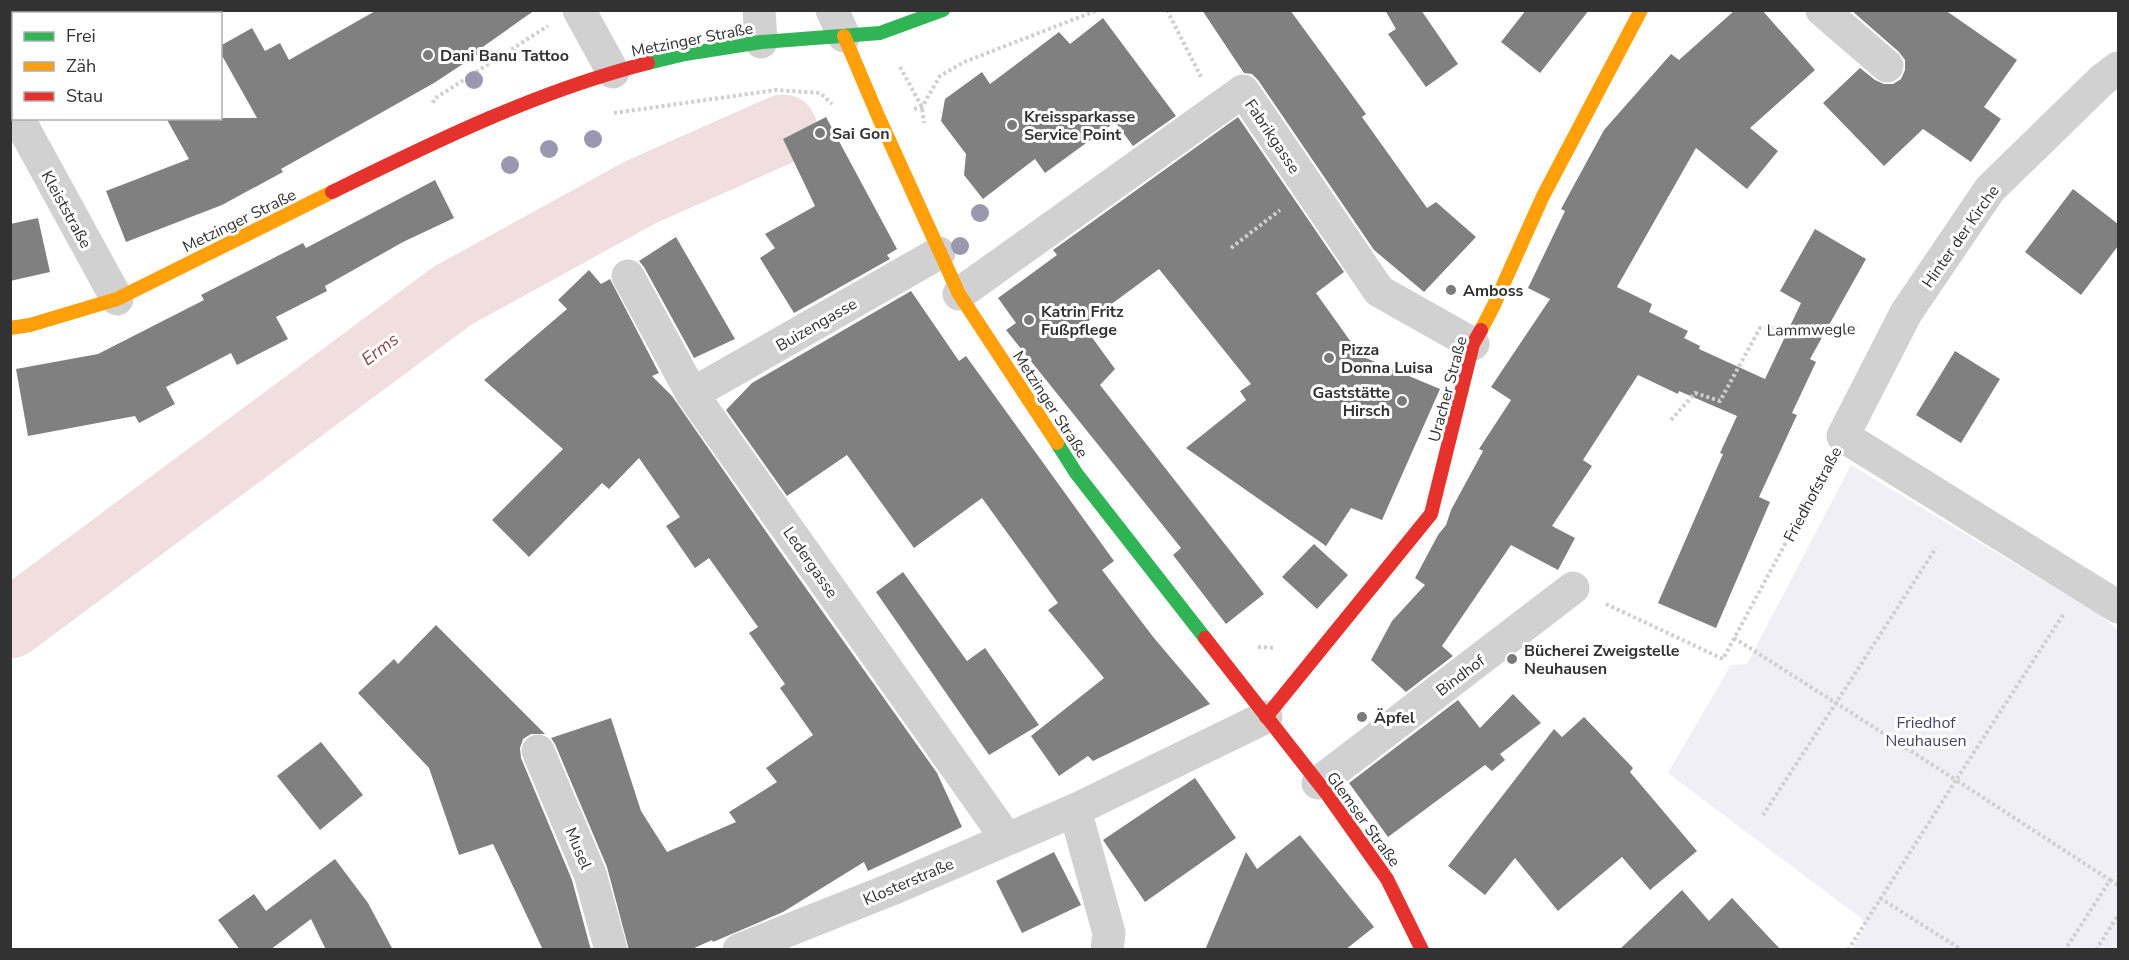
<svg xmlns="http://www.w3.org/2000/svg" width="2129" height="960" viewBox="0 0 2129 960" font-family="'Nunito Sans',sans-serif">
<style>
.green{fill:#efeff5}
.lines{fill:none;stroke-linecap:round;stroke-linejoin:round}
.river{stroke:#f1dfe0;stroke-width:69}
.building{fill:#808080}
.path{stroke:#cfcfcf;stroke-width:4;stroke-dasharray:3 3;stroke-linecap:butt}
.street{stroke:#d1d1d1;stroke-width:33}
.fast{stroke:#30b455;stroke-width:14}
.slow{stroke:#ff9f0a;stroke-width:14}
.jam{stroke:#e5322d;stroke-width:14}
.tree{fill:#9998ae}
.poi-dot{fill:#7a7a7a;stroke:#fff;stroke-width:2}
.labels{text-anchor:middle;stroke-width:6;stroke-linejoin:round;paint-order:stroke}
.street-label{font-size:16px;fill:#323232;stroke:#fff}
.poi-label{font-size:16px;font-weight:bold;fill:#323232;stroke:#fff;text-anchor:start}
.park-label{font-size:16px;fill:#46436b;stroke:#fff}
.water-label{font-size:18px;font-style:italic;fill:#8e464c;stroke:#fff}
</style>
<rect width="100%" height="100%" fill="#fff"/>
<polygon class="green" points="1851,465 2100,615 2118,630 2118,949 1852,949 1867,924 1865,921 1668,773 1731,665 1747,664"/>
<g class="lines">
<polyline class="river" points="10,624 452,296 641,192 783,129"/>
</g>
<g class="building">
<polygon points="377,10 535,10 477,51 478,54 434,83 281,169 283,172 222,205 126,242 106,191 189,159 166,118 257,118 220,52 220,46 252,28 265,51 280,43 289,60"/>
<polygon points="1202,10 1290,10 1366,114 1362,117 1427,208 1436,202 1476,237 1424,292 1374,250 1258,80 1252,74 1244,73"/>
<polygon points="1385,10 1421,10 1458,64 1426,87 1388,34 1396,29"/>
<polygon points="1526,10 1589,10 1540,73 1501,42"/>
<polygon points="1735,10 1762,10 1815,70 1750,128 1778,151 1747,189 1696,148 1617,287 1652,304 1649,312 1688,331 1684,338 1700,346 1699,349 1765,379 1801,303 1780,291 1815,229 1866,259 1810,359 1816,362 1792,413 1797,415 1759,497 1770,502 1716,628 1658,603 1723,454 1720,453 1737,416 1679,391 1678,394 1638,375 1583,460 1592,466 1552,526 1575,538 1558,570 1511,545 1442,646 1453,656 1406,692 1371,660 1392,621 1425,585 1415,578 1438,535 1446,525 1451,510 1483,451 1479,449 1511,400 1491,387 1550,299 1528,288 1565,211 1561,209 1604,130 1671,54 1679,60"/>
<polygon points="1851,10 1945,10 2017,60 1984,107 2001,119 1971,162 1923,129 1884,166 1823,103 1860,68 1875,80 1884,84 1893,84 1901,79 1905,70 1905,60 1899,52"/>
<polygon points="1103,18 1176,116 1133,146 1115,122 1045,173 1035,159 983,199 964,175 966,154 941,121 945,99 982,72 990,84 1059,32 1070,44"/>
<polygon points="826,117 897,249 887,255 890,259 794,313 760,258 775,248 765,234 815,206 783,139"/>
<polygon points="1238,117 1344,272 1316,293 1361,356 1440,389 1382,520 1351,508 1326,546 1186,448 1246,400 1240,391 1251,384 1159,269 1083,325 1115,369 1100,385 1264,594 1226,624 1173,555 1181,548 1006,330 1016,323 998,298 1057,255 1053,250"/>
<polygon points="435,180 454,218 403,242 325,286 327,291 276,317 288,339 237,365 231,353 166,387 175,404 139,423 135,416 28,436 16,369 98,354 204,300 201,295 303,243 306,248"/>
<polygon points="2073,189 2118,224 2118,246 2081,295 2025,252"/>
<polygon points="38,218 50,272 10,281 10,224"/>
<polygon points="676,237 735,339 694,358 644,267 639,261"/>
<polygon points="589,270 601,284 610,279 659,373 652,376 672,396 776,546 937,773 962,827 868,871 864,862 783,912 713,942 712,940 690,950 629,950 607,867 555,744 551,738 611,718 641,811 667,852 736,822 729,812 777,782 766,768 813,735 780,688 785,684 749,633 758,627 709,558 695,568 666,526 680,517 639,458 609,489 602,483 529,557 492,520 563,449 484,380 567,309 558,300"/>
<polygon points="911,291 959,361 966,356 1114,561 1102,570 1154,638 1210,704 1093,761 1088,756 1059,776 1031,736 1104,678 1048,610 1058,603 982,498 914,548 847,455 787,496 726,410 752,383"/>
<polygon points="1955,351 2000,379 1961,443 1916,415"/>
<polygon points="1314,544 1348,575 1317,609 1282,577"/>
<polygon points="903,572 967,661 985,648 1039,725 989,755 876,592"/>
<polygon points="436,625 545,734 531,734 523,739 520,748 521,758 572,880 591,950 543,950 493,844 459,855 429,768 358,693 394,659 398,664"/>
<polygon points="1513,694 1541,723 1500,754 1505,760 1492,771 1485,765 1388,837 1349,783 1458,700 1480,728"/>
<polygon points="1584,717 1633,768 1630,772 1697,851 1650,890 1622,857 1558,911 1515,858 1485,895 1448,866 1554,729 1562,737"/>
<polygon points="321,742 363,795 320,830 277,776"/>
<polygon points="1195,778 1236,838 1145,902 1103,840"/>
<polygon points="1300,835 1374,927 1345,950 1205,950 1246,852 1257,869"/>
<polygon points="1054,852 1081,905 1022,933 996,881"/>
<polygon points="335,859 368,903 393,950 326,950 311,919 270,950 240,950 218,920 254,894 266,911"/>
<polygon points="1682,890 1709,921 1732,898 1781,950 1619,950"/>
</g>
<g class="lines">
<g class="path">
<polyline points="1167,10 1201,77"/>
<polyline points="900,67 922,107 924,123"/>
<polyline points="433,103 434,99 548,26"/>
<polyline points="914,109 922,107 940,76 964,62 1098,10"/>
<polyline points="614,113 776,90 820,93 832,104"/>
<polyline points="1231,248 1280,210"/>
<polyline points="1671,420 1695,393 1720,401 1760,328 1859,328"/>
<polyline points="1606,604 1723,659 1826,468"/>
<polyline points="2063,615 1956,780 2110,880 2065,950"/>
<polyline points="1734,638 1836,703 1763,815"/>
<polyline points="1258,647 1275,648"/>
<polyline points="2110,880 2118,885"/>
<polyline points="1880,898 1962,950"/>
<polyline points="1848,950 1956,780 1836,703 1936,548"/>
<polyline points="2096,950 2118,915"/>
</g>
<g class="street">
<polyline points="579,10 613,72"/>
<polyline points="759,10 761,42"/>
<polyline points="832,10 844,36"/>
<polyline points="1822,10 1887,66"/>
<polyline points="2118,68 2102,80 1990,189 1906,313 1843,436 2118,607"/>
<polyline points="18,118 117,299"/>
<polyline points="628,276 692,394 1007,839"/>
<polyline points="959,294 1243,91 1379,291 1473,344"/>
<polyline points="692,394 939,253"/>
<polyline points="538,751 590,874 611,950"/>
<polyline points="1318,783 1573,588"/>
<polyline points="1075,810 1109,933 1107,950"/>
<polyline points="739,950 892,889 1075,810 1266,717"/>
</g>
<g class="fast">
<polyline points="648,63 685,54 761,42 880,33 943,10"/>
<polyline points="1057,443 1076,473 1205,638"/>
</g>
<g class="slow">
<polyline points="844,36 878,116 959,294 1057,443"/>
<polyline points="10,328 30,325 117,299 332,192"/>
<polyline points="1481,330 1494,305 1543,196 1641,10"/>
</g>
<g class="jam">
<path d="M332,192C434,142 537,91 648,63"/>
<polyline points="1205,638 1327,794 1387,879 1422,950"/>
<polyline points="1266,717 1431,514 1473,344 1481,330"/>
</g>
</g>
<g class="tree">
<circle cx="474" cy="80" r="9"/>
<circle cx="593" cy="139" r="9"/>
<circle cx="549" cy="149" r="9"/>
<circle cx="510" cy="165" r="9"/>
<circle cx="980" cy="213" r="9"/>
<circle cx="960" cy="246" r="9"/>
</g>
<g class="poi-dot">
<circle cx="428" cy="55" r="6"/>
<circle cx="1012" cy="125" r="6"/>
<circle cx="820" cy="133" r="6"/>
<circle cx="1451" cy="290" r="6"/>
<circle cx="1029" cy="320" r="6"/>
<circle cx="1329" cy="358" r="6"/>
<circle cx="1402" cy="401" r="6"/>
<circle cx="1512" cy="659" r="6"/>
<circle cx="1362" cy="717" r="6"/>
</g>
<g class="labels">
<g class="street-label">
<text transform="translate(692 39) rotate(-11)" y="6">Metzinger Straße</text>
<text transform="translate(1273 136) rotate(56)" y="6">Fabrikgasse</text>
<text transform="translate(67 209) rotate(61)" y="6">Kleiststraße</text>
<text transform="translate(239 220) rotate(-26)" y="6">Metzinger Straße</text>
<text transform="translate(1960 236) rotate(-55)" y="6">Hinter der Kirche</text>
<text transform="translate(816 324) rotate(-30)" y="6">Buizengasse</text>
<text transform="translate(1811 329) rotate(-1)" y="6">Lammwegle</text>
<text transform="translate(1447 389) rotate(-75)" y="6">Uracher Straße</text>
<text transform="translate(1051 404) rotate(57)" y="6">Metzinger Straße</text>
<text transform="translate(1812 494) rotate(-62)" y="6">Friedhofstraße</text>
<text transform="translate(811 562) rotate(55)" y="6">Ledergasse</text>
<text transform="translate(1460 675) rotate(-37)" y="6">Bindhof</text>
<text transform="translate(1364 819) rotate(54)" y="6">Glemser Straße</text>
<text transform="translate(579 848) rotate(67)" y="6">Musel</text>
<text transform="translate(908 881) rotate(-23)" y="6">Klosterstraße</text>
</g>
<g class="poi-label">
<text x="440" y="61">Dani Banu Tattoo</text>
<text x="1024" y="122">Kreissparkasse<tspan x="1024" dy="18">Service Point</tspan></text>
<text x="832" y="139">Sai Gon</text>
<text x="1463" y="296">Amboss</text>
<text x="1041" y="317">Katrin Fritz<tspan x="1041" dy="18">Fußpflege</tspan></text>
<text x="1341" y="355">Pizza<tspan x="1341" dy="18">Donna Luisa</tspan></text>
<text x="1390" y="398" text-anchor="end">Gaststätte<tspan x="1390" dy="18">Hirsch</tspan></text>
<text x="1524" y="656">Bücherei Zweigstelle<tspan x="1524" dy="18">Neuhausen</tspan></text>
<text x="1374" y="723">Äpfel</text>
</g>
<g class="park-label">
<text x="1926" y="728">Friedhof<tspan x="1926" dy="18">Neuhausen</tspan></text>
</g>
<g class="water-label">
<text transform="translate(380 349) rotate(-37)" y="6">Erms</text>
</g>
</g>
<rect width="2129" height="960" fill="none" stroke="#323232" stroke-width="24"/>
<rect x="12" y="12" width="210" height="108" fill="#ffffff" stroke="#adadad" stroke-width="1.5"/>
<rect x="24" y="32" width="30" height="9" fill="#30b455" stroke="#adadad" stroke-width="1.5"/>
<text x="66" y="42" font-size="18" fill="#323232">Frei</text>
<rect x="24" y="62" width="30" height="9" fill="#ff9f0a" stroke="#adadad" stroke-width="1.5"/>
<text x="66" y="72" font-size="18" fill="#323232">Zäh</text>
<rect x="24" y="92" width="30" height="9" fill="#e5322d" stroke="#adadad" stroke-width="1.5"/>
<text x="66" y="102" font-size="18" fill="#323232">Stau</text>
</svg>
